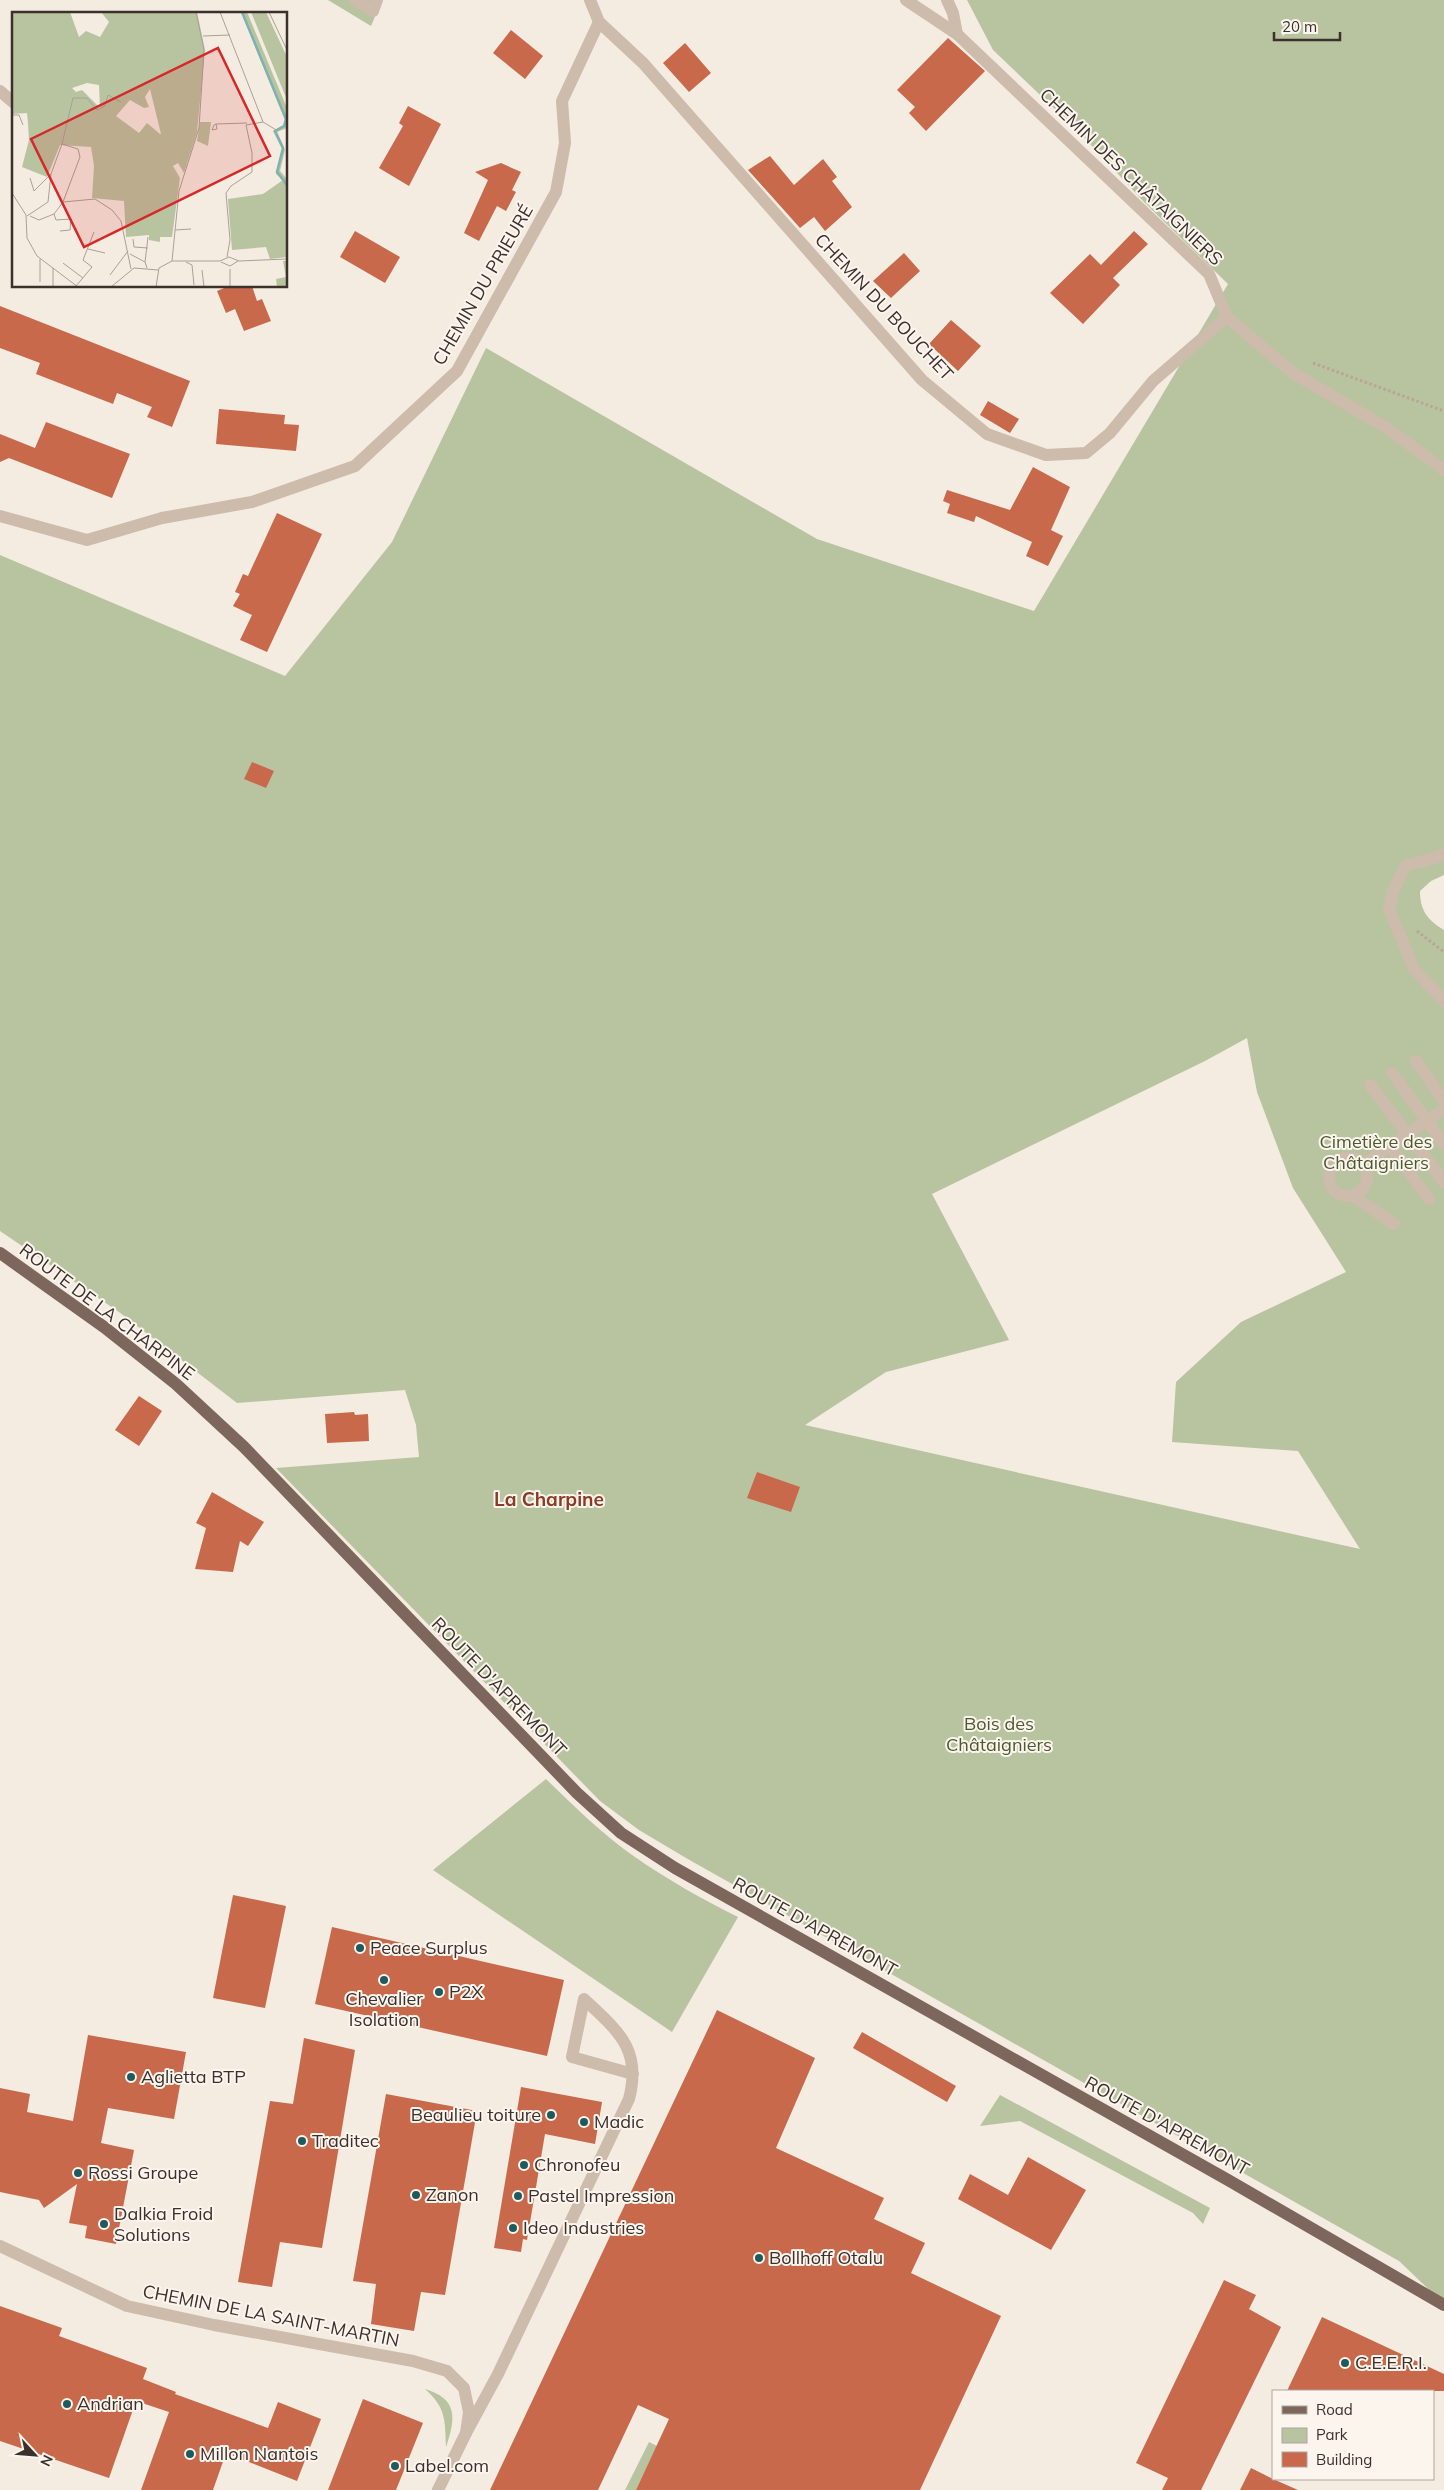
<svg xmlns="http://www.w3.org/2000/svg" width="1444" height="2490" viewBox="0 0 1444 2490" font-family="Mulish,sans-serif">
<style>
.green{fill:#b8c4a0;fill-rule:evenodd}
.building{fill:#c8694b}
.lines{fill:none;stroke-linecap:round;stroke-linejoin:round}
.path{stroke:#b9a596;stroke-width:3;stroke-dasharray:2.5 2.5;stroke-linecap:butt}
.minor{stroke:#cdbbac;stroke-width:12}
.major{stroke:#7d675c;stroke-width:12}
.poi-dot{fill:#1f5a5e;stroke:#fbf5ee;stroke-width:2}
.labels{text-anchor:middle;stroke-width:4;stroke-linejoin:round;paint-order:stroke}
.street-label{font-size:18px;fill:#3b302b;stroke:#fbf5ee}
.park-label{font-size:18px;fill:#4a5a2e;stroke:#fbf5ee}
.poi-label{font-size:18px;fill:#3b302b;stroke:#fbf5ee;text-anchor:start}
.neighbourhood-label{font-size:19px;font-weight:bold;fill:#8c3b22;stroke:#fbf5ee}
.inset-river{fill:none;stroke:#7fb0b2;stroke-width:2.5}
.inset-road{fill:none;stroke:#aaa098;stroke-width:1}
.view{fill:#d62828;fill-opacity:0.15;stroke:#d62828;stroke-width:2.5}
.inset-edge{fill:none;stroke:#3b302b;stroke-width:2.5}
</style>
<rect width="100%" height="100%" fill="#f4ebe1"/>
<g class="green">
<polygon points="328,0 382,0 371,26"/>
<path d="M967,0H1444V875L1431,881L1420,891C1420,910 1427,920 1444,930V2304L1399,2261L686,1858L639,1830L600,1801L276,1468L419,1457L416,1425L405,1390L237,1403L119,1312L0,1231V555L285,676L392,542L486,348L817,539L1034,611L1228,284L1145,203L1078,131L993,50ZM1247,1038L1257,1092L1293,1188L1346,1272L1241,1322L1176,1382L1172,1442L1298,1451L1360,1549L805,1425L886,1372L1009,1340L932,1194L1205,1061Z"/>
<path d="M546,1779C574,1806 603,1835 635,1857C668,1880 702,1899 738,1917L672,2032L433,1870Z"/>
<polygon points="1000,2095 1210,2208 1203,2224 1193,2213 1020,2121 980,2126"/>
<path d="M425,2389C458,2399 456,2418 446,2447C445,2419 446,2408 425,2389Z"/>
<polygon points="649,2442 657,2446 636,2490 625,2490"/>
</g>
<g class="building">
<polygon points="511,30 543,56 525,79 493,53"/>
<polygon points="948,38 985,71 926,131 909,113 915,107 897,90"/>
<polygon points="685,43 711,73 689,92 663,63"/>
<polygon points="408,106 441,124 409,186 379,168 403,126 399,123"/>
<polygon points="770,156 794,185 823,159 837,177 832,181 852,207 825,231 814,217 800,228 748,170"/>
<polygon points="501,163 521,172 512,190 516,192 506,211 497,206 479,241 464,233 488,180 475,172"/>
<polygon points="355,231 400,257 385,283 340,257"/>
<polygon points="1134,231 1148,244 1113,278 1120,285 1083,324 1050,293 1090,254 1101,265"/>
<polygon points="904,253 920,271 891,298 873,281"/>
<polygon points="229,286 252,286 257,301 262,299 271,321 244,331 235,309 226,313 217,291"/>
<polygon points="0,306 190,381 172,427 147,417 152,407 117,393 113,404 36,374 40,363 0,348"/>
<polygon points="951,320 981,346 958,371 929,344"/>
<polygon points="988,401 1019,419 1010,433 980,415"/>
<polygon points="219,409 285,415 284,424 299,425 296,451 216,444"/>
<polygon points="46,422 130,454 112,498 9,458 0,462 0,434 35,448"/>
<polygon points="1033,467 1070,487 1051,530 1063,536 1048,566 1026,556 1032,542 976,516 974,522 947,513 950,504 943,501 947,490 1010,510"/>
<polygon points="277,513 322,534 267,652 240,640 252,615 233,606 240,594 235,592 243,574 248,576"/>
<polygon points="252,762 274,771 266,788 244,779"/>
<polygon points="139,1396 162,1411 139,1446 115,1430"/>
<polygon points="354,1412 355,1415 368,1414 369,1441 327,1443 325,1414"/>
<polygon points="757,1472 800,1487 791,1512 747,1498"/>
<polygon points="212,1492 264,1522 248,1546 240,1541 233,1572 195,1569 206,1528 196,1523"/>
<polygon points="233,1895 286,1906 265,2008 213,1998"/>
<polygon points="332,1927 564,1980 547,2056 315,2004"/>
<polygon points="717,2010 815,2058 776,2148 884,2198 874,2219 925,2243 911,2273 1001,2316 920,2490 636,2490 669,2419 638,2405 598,2490 490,2490"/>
<polygon points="862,2032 956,2086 947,2102 853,2048"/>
<polygon points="88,2035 186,2052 174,2119 108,2108 101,2143 134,2150 116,2244 85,2238 87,2226 69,2223 77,2184 44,2208 39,2200 0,2192 0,2088 30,2094 27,2112 73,2121"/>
<polygon points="304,2038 355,2050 322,2248 280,2242 272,2287 238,2282 270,2101 293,2104"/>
<polygon points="521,2087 602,2102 595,2144 545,2134 527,2240 523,2239 521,2252 494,2248"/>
<polygon points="386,2094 477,2111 445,2295 421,2292 414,2331 371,2324 376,2284 353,2281"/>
<polygon points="1028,2157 1086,2190 1051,2250 958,2199 970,2174 1008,2195"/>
<polygon points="1224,2280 1256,2295 1249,2309 1281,2327 1201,2490 1162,2490 1168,2478 1136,2463"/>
<polygon points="0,2306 62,2328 59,2336 147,2368 143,2379 176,2392 175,2394 268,2428 278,2402 321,2419 297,2481 226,2453 213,2490 141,2490 169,2412 136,2401 109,2478 0,2441"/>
<polygon points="1322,2317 1444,2374 1444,2391 1287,2391"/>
<polygon points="363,2399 423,2423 396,2490 328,2490"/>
<polygon points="1251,2468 1273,2479 1298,2490 1240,2490"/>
</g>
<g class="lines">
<g class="path">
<polyline points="1313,363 1444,411"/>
<polyline points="1417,931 1444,952"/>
</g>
<g class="minor">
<polyline points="355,0 373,11 377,0"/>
<polyline points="590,0 599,22 643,63 922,380 987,434 1046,455 1086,453 1110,433 1153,381 1227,317"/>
<polyline points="906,0 957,34 1209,274 1227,317 1293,373 1387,428 1444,470"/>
<polyline points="947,0 953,13 957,34"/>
<polyline points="0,91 14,103"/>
<polyline points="0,516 87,540 162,518 252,502 355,466 457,371 556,192 565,143 562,101 599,22"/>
<polyline points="1444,855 1405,866 1393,892 1389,909 1414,969 1444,1001"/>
<polyline points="1416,1061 1444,1101"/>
<polyline points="1392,1073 1444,1144"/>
<polyline points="1370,1085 1444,1182"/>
<polyline points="1390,1147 1429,1199"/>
<circle cx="1348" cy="1177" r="19"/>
<polyline points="1363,1165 1444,1109"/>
<polyline points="1353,1196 1394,1224"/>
<polyline points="0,2246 127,2306 214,2325 413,2361 447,2371 464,2388 469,2412 466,2433 438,2490"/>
<path d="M466,2433L498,2374L629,2099C642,2049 618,2031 584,1999L572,2057L633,2074"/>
</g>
<polyline class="major" points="0,1253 104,1327 176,1384 244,1447 577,1793 621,1833 675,1868 1228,2180 1444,2305"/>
</g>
<g class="poi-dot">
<circle cx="360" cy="1948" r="5"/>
<circle cx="384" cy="1980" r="5"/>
<circle cx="439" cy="1992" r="5"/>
<circle cx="131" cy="2077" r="5"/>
<circle cx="551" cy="2115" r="5"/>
<circle cx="584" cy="2122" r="5"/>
<circle cx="302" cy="2141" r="5"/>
<circle cx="524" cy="2165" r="5"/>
<circle cx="78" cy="2173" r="5"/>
<circle cx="416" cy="2195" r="5"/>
<circle cx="518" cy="2196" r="5"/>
<circle cx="104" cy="2224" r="5"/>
<circle cx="513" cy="2228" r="5"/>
<circle cx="759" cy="2258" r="5"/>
<circle cx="1345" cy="2363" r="5"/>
<circle cx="67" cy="2404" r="5"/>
<circle cx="190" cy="2454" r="5"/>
<circle cx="395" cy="2466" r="5"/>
</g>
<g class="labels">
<g class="street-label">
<text transform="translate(1131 177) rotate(44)" y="6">CHEMIN DES CHÂTAIGNIERS</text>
<text transform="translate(483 285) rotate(-60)" y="6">CHEMIN DU PRIEURÉ</text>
<text transform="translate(884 307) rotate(47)" y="6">CHEMIN DU BOUCHET</text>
<text transform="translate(107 1312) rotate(37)" y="6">ROUTE DE LA CHARPINE</text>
<text transform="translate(499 1687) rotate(46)" y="6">ROUTE D'APREMONT</text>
<text transform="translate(815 1927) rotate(29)" y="6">ROUTE D'APREMONT</text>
<text transform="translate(1167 2126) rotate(29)" y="6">ROUTE D'APREMONT</text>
<text transform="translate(271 2316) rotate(11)" y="6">CHEMIN DE LA SAINT-MARTIN</text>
</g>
<g class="park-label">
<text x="1376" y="1148">Cimetière des<tspan x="1376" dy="21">Châtaigniers</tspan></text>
<text x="999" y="1730">Bois des<tspan x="999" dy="21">Châtaigniers</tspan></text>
</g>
<g class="poi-label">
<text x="370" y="1954">Peace Surplus</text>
<text x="449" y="1998">P2X</text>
<text x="384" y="2005" text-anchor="middle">Chevalier<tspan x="384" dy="21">Isolation</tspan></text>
<text x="141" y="2083">Aglietta BTP</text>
<text x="541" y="2121" text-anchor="end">Beaulieu toiture</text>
<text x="594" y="2128">Madic</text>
<text x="312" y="2147">Traditec</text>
<text x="534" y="2171">Chronofeu</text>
<text x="88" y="2179">Rossi Groupe</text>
<text x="426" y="2201">Zanon</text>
<text x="528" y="2202">Pastel Impression</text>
<text x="114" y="2220">Dalkia Froid<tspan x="114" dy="21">Solutions</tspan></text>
<text x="523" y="2234">Ideo Industries</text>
<text x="769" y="2264">Bollhoff Otalu</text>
<text x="1355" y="2369">C.E.E.R.I.</text>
<text x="77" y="2410">Andrian</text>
<text x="200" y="2460">Millon Nantois</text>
<text x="405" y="2472">Label.com</text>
</g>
<g class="neighbourhood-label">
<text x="549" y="1506">La Charpine</text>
</g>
</g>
<g transform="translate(12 12)">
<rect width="275" height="275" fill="#f4ebe1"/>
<path d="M0,0H58L67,25L74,19L88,25L97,10L89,0H185L193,38L185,120L172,161L166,151L161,154L168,166L160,225H148V230L137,228V223L114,225L112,189L80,186L82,154L79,135L48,133L35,165L10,155L17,128L16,111L15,101L0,102ZM75,71L87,73L88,96L70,78L64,80L60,76ZM138,77L149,122H148L135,111L127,121L104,104L118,88L132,96L137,95L133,85ZM229,0H235L275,96V116L265,120L273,138L268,159L275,167V245L258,247L254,235L220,238L216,187L251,182L271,168L264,162L270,137L261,119L272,113L273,108ZM239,0H254L275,45V88ZM188,110H199L196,134L185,129ZM271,249H275V275H265L264,267L274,265Z" fill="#b8c4a0" fill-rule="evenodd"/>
<path class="inset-river" d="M230,0L274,107L272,114L263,119L271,136L265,160L275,173"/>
<path class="inset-road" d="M208,0L251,110M257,0L275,38M191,24L218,23M0,103H7L11,113M251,110L266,119M204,112L205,117L200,118L202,113L204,112L235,111M18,166L22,179L39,162M0,181L14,203L15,226L25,244L66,275M51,190L83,187L100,198L109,209L119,257M42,202L44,208L59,207L58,218L48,219M15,204L36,190L39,162L50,132L61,86H75L85,98L93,94L96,83L109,90M18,204L27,208L42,202L51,190L68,145L66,137L50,132M163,218L179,217M121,227L122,235L136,236M76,237L93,241M118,242L133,250L135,256M215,245L218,228L214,181L219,174L240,160V141L234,113L251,110M160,249L167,179L187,116L192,38L184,0M160,249H208L217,245L227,249L275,247M133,250L136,225M174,250L180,253L182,273M209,250L218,254L226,249M51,251L71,266M218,257V275M190,258L192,275M98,263L116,239M28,270V247M64,274L80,255L71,248L82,220M41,275V256M99,275L122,256L146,258M144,275L147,256L160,249"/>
<path class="view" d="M206,36L258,144L72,235L19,127Z"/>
<rect width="275" height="275" class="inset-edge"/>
</g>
<rect x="1272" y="2390" width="162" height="90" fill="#fbf5ee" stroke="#aea6a0"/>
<rect x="1282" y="2406" width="25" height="8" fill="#7d675c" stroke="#aea6a0"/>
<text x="1316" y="2415" font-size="15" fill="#3b302b">Road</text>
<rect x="1282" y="2428" width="25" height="15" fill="#b8c4a0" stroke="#aea6a0"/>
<text x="1316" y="2440" font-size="15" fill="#3b302b">Park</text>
<rect x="1282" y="2452" width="25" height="15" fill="#c8694b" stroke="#aea6a0"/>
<text x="1316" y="2465" font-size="15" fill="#3b302b">Building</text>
<g transform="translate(35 2455) rotate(116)" stroke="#fbf5ee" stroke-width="4" paint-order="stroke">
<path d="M0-4L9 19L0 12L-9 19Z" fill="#3b302b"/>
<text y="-8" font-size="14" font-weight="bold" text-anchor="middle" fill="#3b302b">N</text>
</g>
<path d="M1274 32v8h66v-8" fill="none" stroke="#3b302b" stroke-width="2.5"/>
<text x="1282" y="32" font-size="15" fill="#3b302b" stroke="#fbf5ee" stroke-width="4" paint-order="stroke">20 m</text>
</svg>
